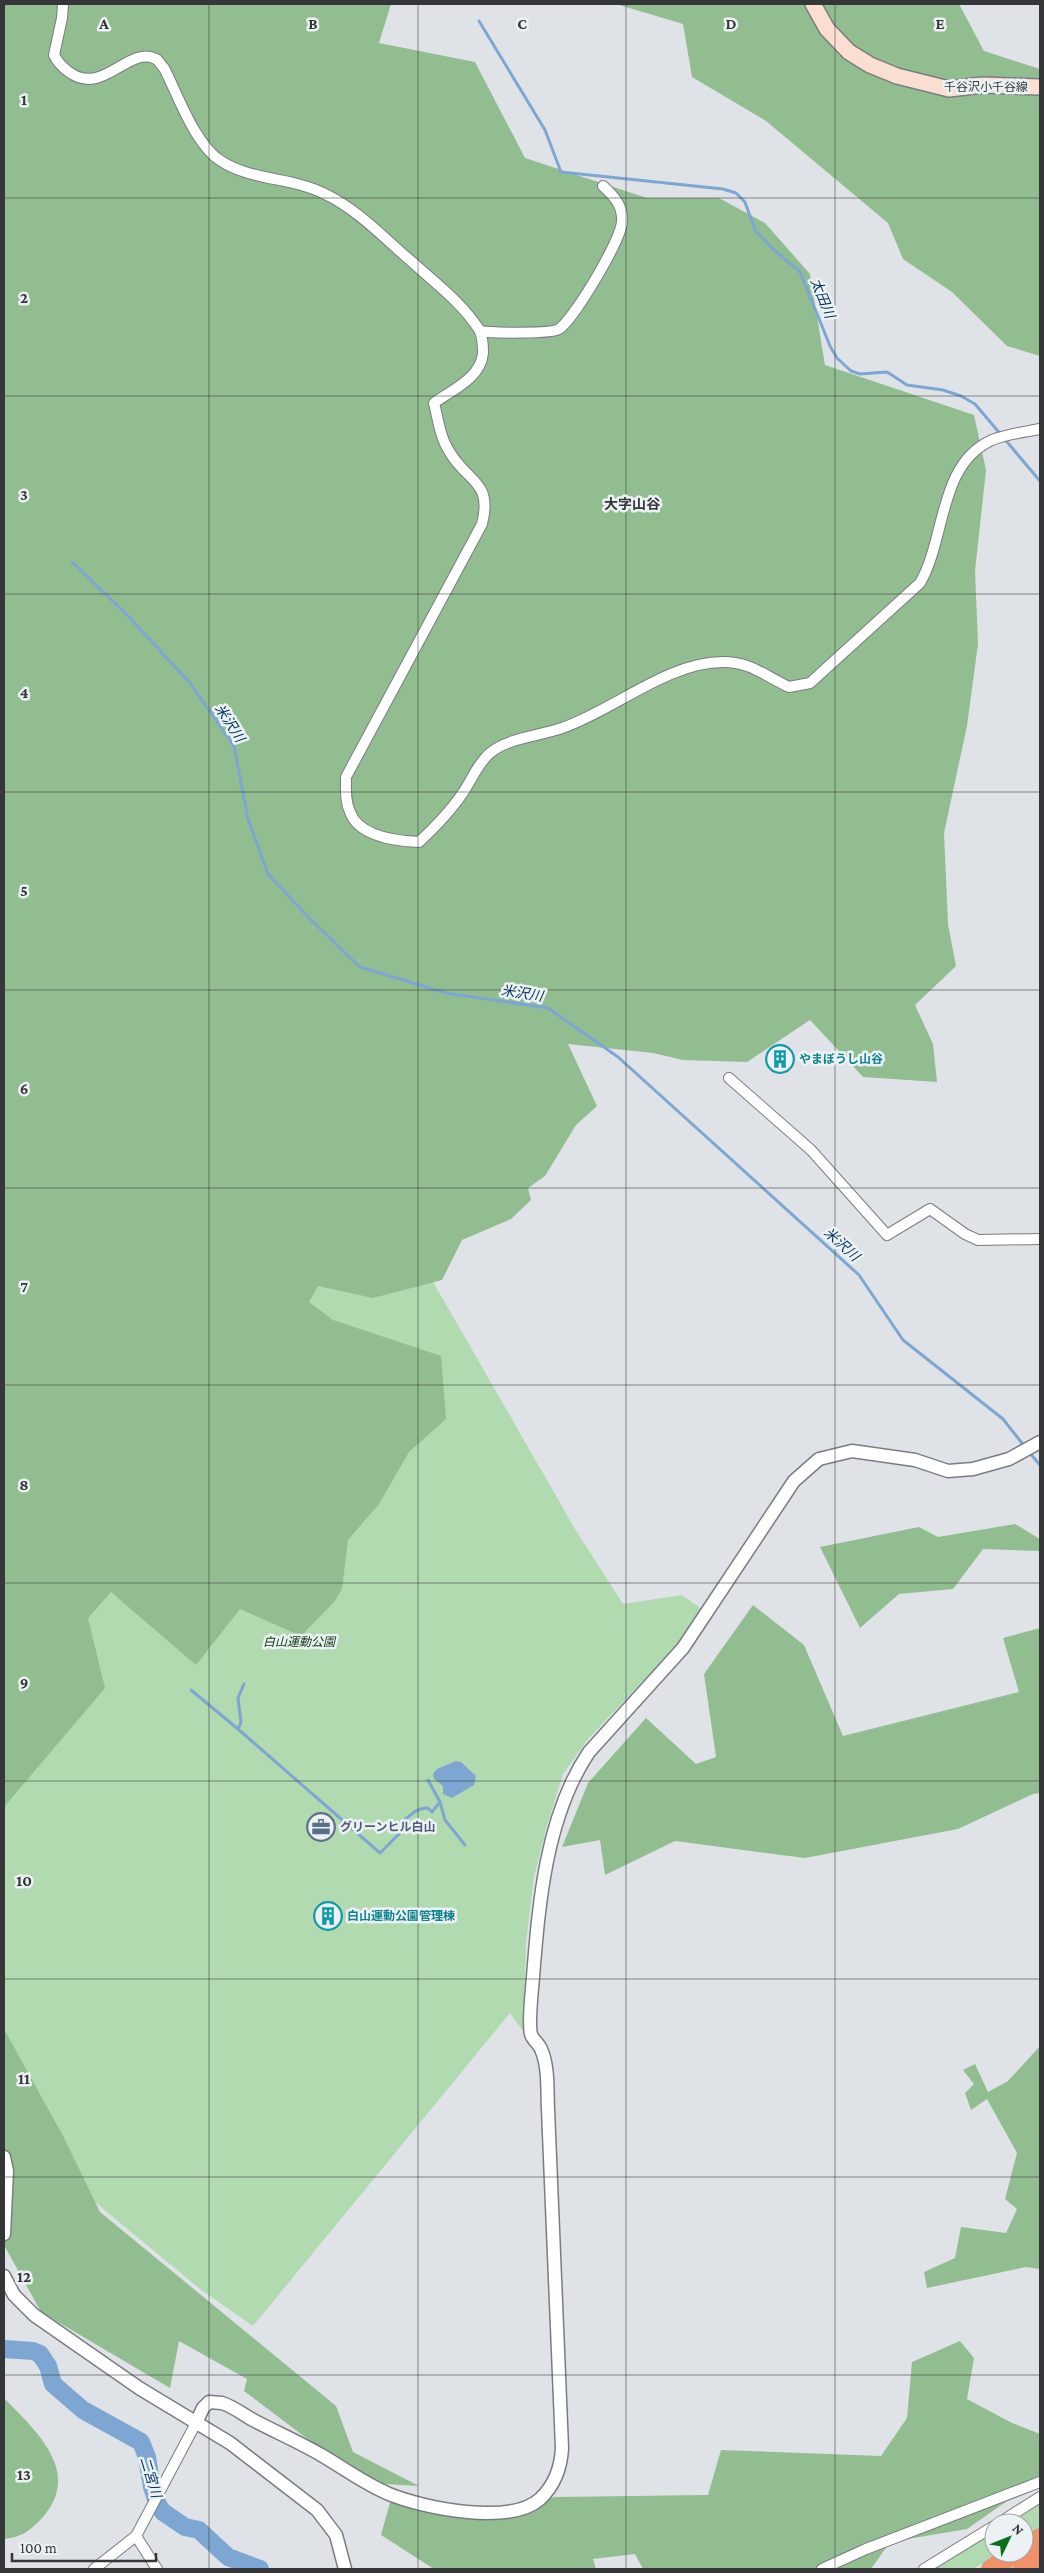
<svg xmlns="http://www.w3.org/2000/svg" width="1044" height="2573" viewBox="0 0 1044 2573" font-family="'Crimson Pro','Noto Sans JP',serif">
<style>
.green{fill:#b1dab0}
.forest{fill:#92bd91}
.water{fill:#7da7d2}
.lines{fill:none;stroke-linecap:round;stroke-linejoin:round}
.stream{stroke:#7da7d2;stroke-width:3}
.river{stroke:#7da7d2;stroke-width:18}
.minor-casing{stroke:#7a7d80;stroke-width:12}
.tertiary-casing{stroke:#7a7d80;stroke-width:15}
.secondary-casing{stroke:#7a7d80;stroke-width:18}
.motorway-casing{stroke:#bebfbf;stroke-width:21}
.minor{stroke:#fff;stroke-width:10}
.tertiary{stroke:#fff;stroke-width:12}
.secondary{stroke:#fbded2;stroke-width:15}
.motorway{stroke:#f29068;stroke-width:19}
.grid{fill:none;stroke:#343637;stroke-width:1;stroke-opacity:0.55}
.labels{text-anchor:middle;stroke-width:5;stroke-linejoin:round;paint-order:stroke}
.street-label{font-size:12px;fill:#343637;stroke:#ecf1f4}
.culture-label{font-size:12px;font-weight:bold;fill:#0d838f;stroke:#ecf1f4;text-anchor:start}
.park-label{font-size:12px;font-style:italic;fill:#07370c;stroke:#ecf1f4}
.service-label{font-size:12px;font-weight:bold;fill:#4e5e75;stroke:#ecf1f4;text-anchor:start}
.water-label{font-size:14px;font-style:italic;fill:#02325a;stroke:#ecf1f4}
.neighbourhood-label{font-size:14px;font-weight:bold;fill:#343637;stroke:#ecf1f4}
.grid-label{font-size:16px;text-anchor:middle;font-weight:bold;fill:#343637;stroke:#ecf1f4;stroke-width:5;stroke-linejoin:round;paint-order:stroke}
</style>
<rect width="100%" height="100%" fill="#dfe3e7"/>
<g class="green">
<polygon points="4,991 382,1193 575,1529 623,1604 682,1595 703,1610 679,1643 588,1739 563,1774 546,1829 534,1877 526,1943 523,2031 510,2013 253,2326 200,2289 25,2144 4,2112"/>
<polygon points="1040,2499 1040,2527 1024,2537 1024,2523 1001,2523"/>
<polygon points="994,2528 994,2553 999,2553 973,2569 927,2569"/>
</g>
<g class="forest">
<polygon points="4,4 391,4 379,43 475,62 525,158 647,198 719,198 765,223 810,274 825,365 974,415 986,470 975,571 978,644 967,726 944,833 948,924 956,966 915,1005 933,1044 937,1082 863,1077 810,1020 747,1062 683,1060 653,1053 568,1044 597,1106 576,1125 545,1176 528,1188 531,1200 511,1219 462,1240 442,1280 373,1298 318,1286 309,1302 333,1320 441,1356 446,1419 409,1452 379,1504 348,1540 342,1589 334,1602 301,1636 240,1609 196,1665 111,1592 88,1618 105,1688 4,1807"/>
<polygon points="616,4 959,4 984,51 1040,69 1040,356 1007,346 952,292 903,259 888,223 766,121 692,77 683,24"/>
<polygon points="1015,1524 1040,1539 1040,1559 1039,1551 983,1549 953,1589 899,1594 860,1628 820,1547 919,1527 938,1537"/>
<polygon points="753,1605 804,1645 843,1736 1019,1692 1003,1638 1040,1628 1040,1793 1033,1794 958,1829 805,1858 675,1841 605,1875 600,1840 562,1847 588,1783 646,1718 696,1764 716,1757 704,1674"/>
<polygon points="4,2029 63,2136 100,2212 336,2406 353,2452 419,2486 366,2483 244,2391 247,2379 179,2341 170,2388 41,2312 4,2245"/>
<polygon points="1040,2046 1040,2269 1026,2267 927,2288 924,2272 955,2258 961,2227 1006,2233 1017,2209 1005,2199 1017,2153 987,2099 971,2110 965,2093 974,2084 963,2070 975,2064 988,2092 1008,2081"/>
<polygon points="960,2341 974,2358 967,2399 1012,2423 1040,2434 1040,2478 967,2529 890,2542 871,2569 643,2569 635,2554 593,2559 596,2569 434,2569 381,2535 391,2499 478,2513 555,2497 708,2495 721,2450 881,2456 907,2418 912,2362"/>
<path d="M4,2398C35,2430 83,2472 43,2517C30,2531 22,2537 4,2539Z"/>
</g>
<polygon class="water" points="456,1761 461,1762 476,1776 474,1785 452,1798 443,1794 443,1786 434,1779 433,1774 437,1769"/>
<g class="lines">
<g class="stream">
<polyline points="479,21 545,130 561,172 723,189 736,193 745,202 755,230 773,249 800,272 830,346 837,358 851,371 860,374 887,372 907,385 943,390 961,396 975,404 1040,481"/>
<polyline points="72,562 125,613 190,683 234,746 248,819 268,874 312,921 360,967 446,993 548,1008 618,1057 859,1275 903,1340 1003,1419 1025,1447"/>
<polyline points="1029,1452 1040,1465"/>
<path d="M244,1684L238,1698L241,1722L238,1729L380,1853L407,1826L404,1821C411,1814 417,1808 428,1808L432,1812L440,1802"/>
<polyline points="191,1690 238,1729"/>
<polyline points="428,1780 440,1802 445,1820 465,1845"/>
</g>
<polyline class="river" points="4,2349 33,2351 40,2354 48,2366 53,2384 83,2410 141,2442 147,2457 152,2487 158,2505 163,2512 185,2527 199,2530 228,2557 260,2569"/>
<defs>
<g id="minor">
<path d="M63,4L62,18L54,55C58,63 62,67 69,72C103,97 128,45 156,59C159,61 162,66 164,68C178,95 195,145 221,161C252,181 292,177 325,194C357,209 384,238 411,261C434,282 461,302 478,328C483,334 483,346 483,353C481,378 452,390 434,403C438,419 440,437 449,451C467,483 493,480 482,524L346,777C346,789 345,801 350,812C359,837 396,841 419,842C435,827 450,812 462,794C472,780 477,764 490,753C508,738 539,736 562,728C613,711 667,662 723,662C751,662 765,676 789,687L810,683L920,583C946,539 938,464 992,440C1007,434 1024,432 1040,429"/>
<path d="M480,331C490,333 552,334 559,329C574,319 622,239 622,221C623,206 614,196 603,186"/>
<polyline points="729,1078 811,1150 887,1235 930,1209 965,1234 978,1240 1040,1239"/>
<polyline points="999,2523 1040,2497"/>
<polyline points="136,2536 157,2569"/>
<polyline points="94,2569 136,2536 196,2423"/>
<polyline points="822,2569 866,2549 1040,2482"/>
<polyline points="924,2569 994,2526"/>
</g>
<g id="tertiary">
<polyline points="4,2157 7,2171 4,2234"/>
<polyline points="4,2276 14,2295 34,2315 139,2388 230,2443 317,2510 336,2535 345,2569"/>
<path d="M196,2423L203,2408L209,2402L222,2403C234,2407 244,2415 255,2421C278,2433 301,2443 323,2456C345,2469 365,2484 389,2494C423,2508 510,2526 540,2499C555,2485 561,2467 562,2448L548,2109C547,2091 549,2067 541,2049C539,2044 532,2039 531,2034C528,2023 532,1990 533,1977C539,1902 546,1816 589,1752L683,1648L794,1481L819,1459L852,1451L915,1460L948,1471L973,1469L1009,1459L1040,1442"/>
</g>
<polyline id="secondary" points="813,4 827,29 849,52 870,65 897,76 949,89 983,85 1040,87"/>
<g id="motorway">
<polyline points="1024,2548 1040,2538"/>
<polyline points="991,2569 1016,2553"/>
<polyline points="1023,2569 1040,2558"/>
</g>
</defs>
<use href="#minor" class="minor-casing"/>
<use href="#tertiary" class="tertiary-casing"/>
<use href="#secondary" class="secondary-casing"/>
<use href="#motorway" class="motorway-casing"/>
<use href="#minor" class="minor"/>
<use href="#tertiary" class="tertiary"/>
<use href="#secondary" class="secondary"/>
<use href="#motorway" class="motorway"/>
</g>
<path class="grid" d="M209,4V2569M418,4V2569M626,4V2569M835,4V2569M4,198H1040M4,396H1040M4,594H1040M4,792H1040M4,990H1040M4,1188H1040M4,1385H1040M4,1583H1040M4,1781H1040M4,1979H1040M4,2177H1040M4,2375H1040"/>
<defs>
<symbol id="building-ring" viewBox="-11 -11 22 22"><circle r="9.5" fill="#ecf1f4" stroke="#0f9aa8" stroke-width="1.5"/><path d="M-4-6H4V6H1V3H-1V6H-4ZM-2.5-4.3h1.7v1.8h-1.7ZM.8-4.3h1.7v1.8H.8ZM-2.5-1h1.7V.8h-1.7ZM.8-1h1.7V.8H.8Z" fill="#0f9aa8"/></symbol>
<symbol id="office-ring" viewBox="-11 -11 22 22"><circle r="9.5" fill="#ecf1f4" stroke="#5c6f8a" stroke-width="1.5"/><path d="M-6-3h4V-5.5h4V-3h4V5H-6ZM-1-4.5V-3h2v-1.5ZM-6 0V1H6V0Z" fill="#5c6f8a"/></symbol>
</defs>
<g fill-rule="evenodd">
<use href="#building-ring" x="764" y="1043" width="32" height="32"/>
<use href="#office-ring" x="305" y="1811" width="32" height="32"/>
<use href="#building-ring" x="312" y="1900" width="32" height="32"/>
</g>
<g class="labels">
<g class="street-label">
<text x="986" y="91">千谷沢小千谷線</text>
</g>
<g class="culture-label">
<text x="799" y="1063">やまぼうし山谷</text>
<text x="347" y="1920">白山運動公園管理棟</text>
</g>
<g class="park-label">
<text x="299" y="1646">白山運動公園</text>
</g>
<g class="service-label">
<text x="340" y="1831">グリーンヒル白山</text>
</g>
<g class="water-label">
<text transform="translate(823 298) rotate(68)" y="5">太田川</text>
<text transform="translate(230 723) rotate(57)" y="5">米沢川</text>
<text transform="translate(522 993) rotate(9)" y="5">米沢川</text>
<text transform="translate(842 1244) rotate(42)" y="5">米沢川</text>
<text transform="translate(151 2477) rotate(73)" y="5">二宮川</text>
</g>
<g class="neighbourhood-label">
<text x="632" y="509">大字山谷</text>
</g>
</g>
<g class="grid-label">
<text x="104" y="29">A</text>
<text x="313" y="29">B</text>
<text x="522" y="29">C</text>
<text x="731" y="29">D</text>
<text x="940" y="29">E</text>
<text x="24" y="105">1</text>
<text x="24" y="303">2</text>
<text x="24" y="500">3</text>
<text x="24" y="698">4</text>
<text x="24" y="896">5</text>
<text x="24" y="1094">6</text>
<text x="24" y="1292">7</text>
<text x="24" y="1490">8</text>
<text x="24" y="1688">9</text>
<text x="24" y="1886">10</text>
<text x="24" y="2084">11</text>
<text x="24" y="2282">12</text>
<text x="24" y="2480">13</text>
</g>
<rect width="1044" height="2573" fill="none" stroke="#343637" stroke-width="10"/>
<g transform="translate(1009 2538) rotate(47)"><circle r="24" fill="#ecf1f4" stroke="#a2a6a8"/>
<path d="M0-4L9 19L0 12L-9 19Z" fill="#0a7020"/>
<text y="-8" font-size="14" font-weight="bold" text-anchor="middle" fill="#343637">N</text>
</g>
<path d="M12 2553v8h144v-8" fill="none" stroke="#343637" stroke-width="2.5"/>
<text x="20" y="2553" font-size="15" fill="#343637" stroke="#ecf1f4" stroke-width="4" paint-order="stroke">100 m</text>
</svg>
